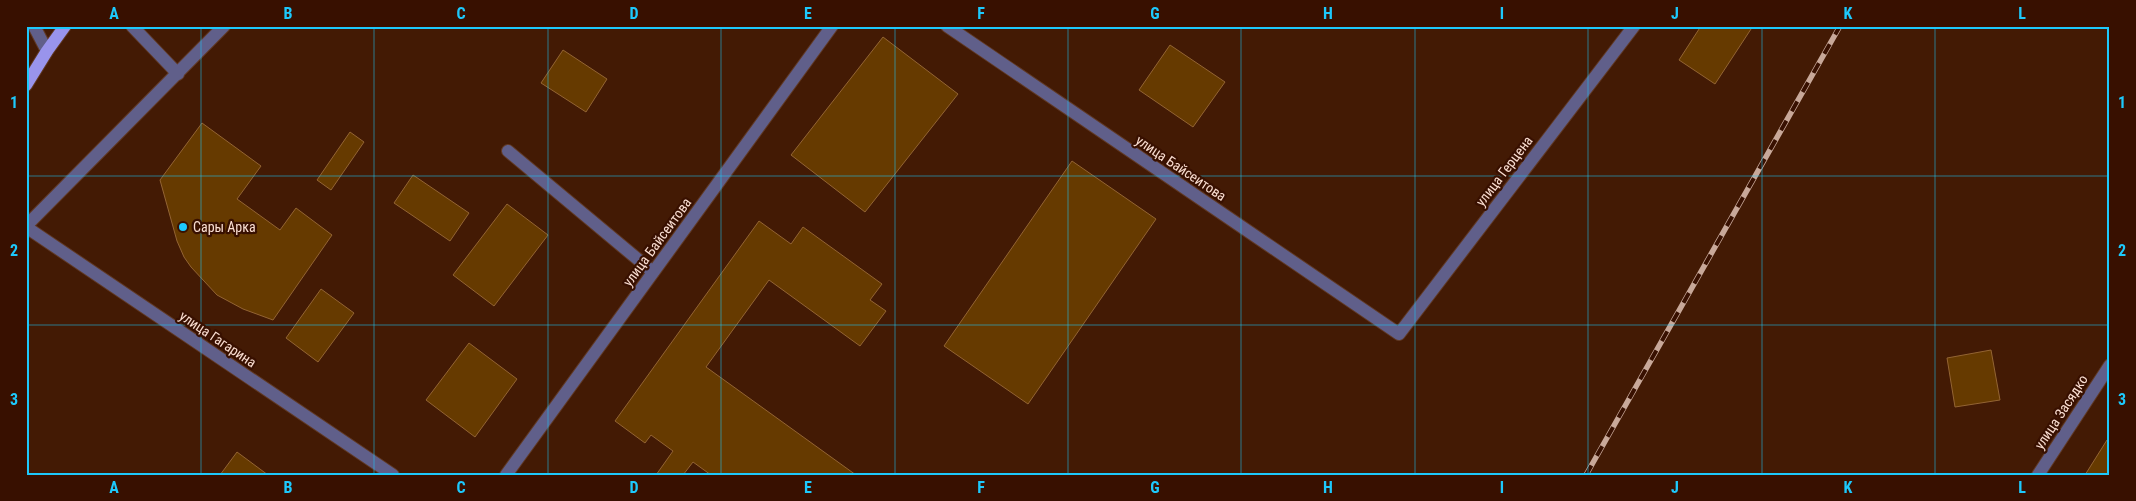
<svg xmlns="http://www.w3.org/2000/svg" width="2136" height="501" viewBox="0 0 2136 501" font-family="'Roboto Condensed',sans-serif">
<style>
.building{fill:#663a00;stroke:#936433}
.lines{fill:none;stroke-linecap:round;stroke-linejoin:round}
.service-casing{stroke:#603925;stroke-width:14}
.minor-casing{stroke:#603925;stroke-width:14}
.primary-casing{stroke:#603925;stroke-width:14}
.service{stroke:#605f8a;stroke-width:12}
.minor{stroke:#605f8a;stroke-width:12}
.primary{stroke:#9994ec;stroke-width:12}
.rail-casing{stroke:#c8a899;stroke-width:5.5}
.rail{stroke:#381000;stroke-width:4;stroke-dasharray:11;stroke-linecap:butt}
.grid{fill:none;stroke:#1dc9fc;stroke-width:1;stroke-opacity:0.55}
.poi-dot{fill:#1dc9fc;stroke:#381000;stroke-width:2}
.labels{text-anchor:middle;stroke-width:4.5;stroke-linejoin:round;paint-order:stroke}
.street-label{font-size:14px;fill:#faded1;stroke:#381000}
.poi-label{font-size:14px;fill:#faded1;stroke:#381000;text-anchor:start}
.neatline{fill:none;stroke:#1dc9fc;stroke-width:2}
.grid-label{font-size:16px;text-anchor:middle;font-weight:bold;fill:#1dc9fc}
</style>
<rect width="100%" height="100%" fill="#431a04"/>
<g class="building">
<polygon points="1701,26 1753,26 1715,84 1679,60"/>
<polygon points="883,37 958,94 865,212 791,155"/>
<polygon points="1170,45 1225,82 1193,127 1139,90"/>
<polygon points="563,50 607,79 586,112 541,83"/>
<polygon points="202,123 261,166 237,199 280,230 296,208 332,235 273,320 243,309 217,295 191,267 184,257 177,241 160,180"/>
<polygon points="350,132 364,142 331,190 317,180"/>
<polygon points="1072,161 1156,219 1028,404 944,346"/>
<polygon points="413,175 469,213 450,241 394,203"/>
<polygon points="507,204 548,235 494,306 453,275"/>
<polygon points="759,221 791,244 803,227 882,284 870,300 886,311 860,346 769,280 706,367 856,475 711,475 693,462 683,475 656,475 673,451 651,435 645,443 615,421"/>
<polygon points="321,289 354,313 318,362 286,338"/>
<polygon points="469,343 517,379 475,437 426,400"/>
<polygon points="1991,350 2000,400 1955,407 1947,358"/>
<polygon points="2107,440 2110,442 2110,475 2085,475"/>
<polygon points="237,452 268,475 220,475"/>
</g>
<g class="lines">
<defs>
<g id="service">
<polyline points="34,26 47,51"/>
<polyline points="132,26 178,74"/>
<polyline points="26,226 224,26"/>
</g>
<g id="minor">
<polyline points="947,26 1399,334 1634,26"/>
<polyline points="508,151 653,272"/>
<polyline points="26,227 393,475"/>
<polyline points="506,475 832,26"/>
<polyline points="2038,475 2110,365"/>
</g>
<polyline id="primary" points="26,85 47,51 65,26"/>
</defs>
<use href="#service" class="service-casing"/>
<use href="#minor" class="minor-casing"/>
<use href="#primary" class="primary-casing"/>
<use href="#service" class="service"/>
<use href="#minor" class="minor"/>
<use href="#primary" class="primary"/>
<defs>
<polyline id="rail" points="1586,475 1840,26"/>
</defs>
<use href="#rail" class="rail-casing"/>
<use href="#rail" class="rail"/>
</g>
<path class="grid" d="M201,26V475M374,26V475M548,26V475M721,26V475M895,26V475M1068,26V475M1241,26V475M1415,26V475M1588,26V475M1762,26V475M1935,26V475M26,176H2110M26,325H2110"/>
<circle class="poi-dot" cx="183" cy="227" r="5"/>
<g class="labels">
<g class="street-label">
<text transform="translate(1181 168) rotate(34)" y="5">улица Байсеитова</text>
<text transform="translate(1504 171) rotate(-53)" y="5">улица Герцена</text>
<text transform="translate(657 242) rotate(-54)" y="5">улица Байсеитова</text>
<text transform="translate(218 339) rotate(34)" y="5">улица Гагарина</text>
<text transform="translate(2061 412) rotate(-57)" y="5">улица Засядко</text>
</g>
<g class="poi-label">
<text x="193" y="232">Сары Арка</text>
</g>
</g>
<rect width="2136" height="501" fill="none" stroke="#381000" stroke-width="55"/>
<rect x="28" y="28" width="2080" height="446" class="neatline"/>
<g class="grid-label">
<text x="114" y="19">A</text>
<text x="288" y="19">B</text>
<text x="461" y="19">C</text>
<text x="634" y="19">D</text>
<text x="808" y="19">E</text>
<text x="981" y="19">F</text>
<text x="1155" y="19">G</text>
<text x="1328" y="19">H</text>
<text x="1502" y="19">I</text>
<text x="1675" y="19">J</text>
<text x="1848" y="19">K</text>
<text x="2022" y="19">L</text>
<text x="14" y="108">1</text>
<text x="2122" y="108">1</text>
<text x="14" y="256">2</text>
<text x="2122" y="256">2</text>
<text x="14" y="405">3</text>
<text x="2122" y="405">3</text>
<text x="114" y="493">A</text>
<text x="288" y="493">B</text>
<text x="461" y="493">C</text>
<text x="634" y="493">D</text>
<text x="808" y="493">E</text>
<text x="981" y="493">F</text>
<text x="1155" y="493">G</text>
<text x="1328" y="493">H</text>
<text x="1502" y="493">I</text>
<text x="1675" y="493">J</text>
<text x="1848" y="493">K</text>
<text x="2022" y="493">L</text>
</g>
</svg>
